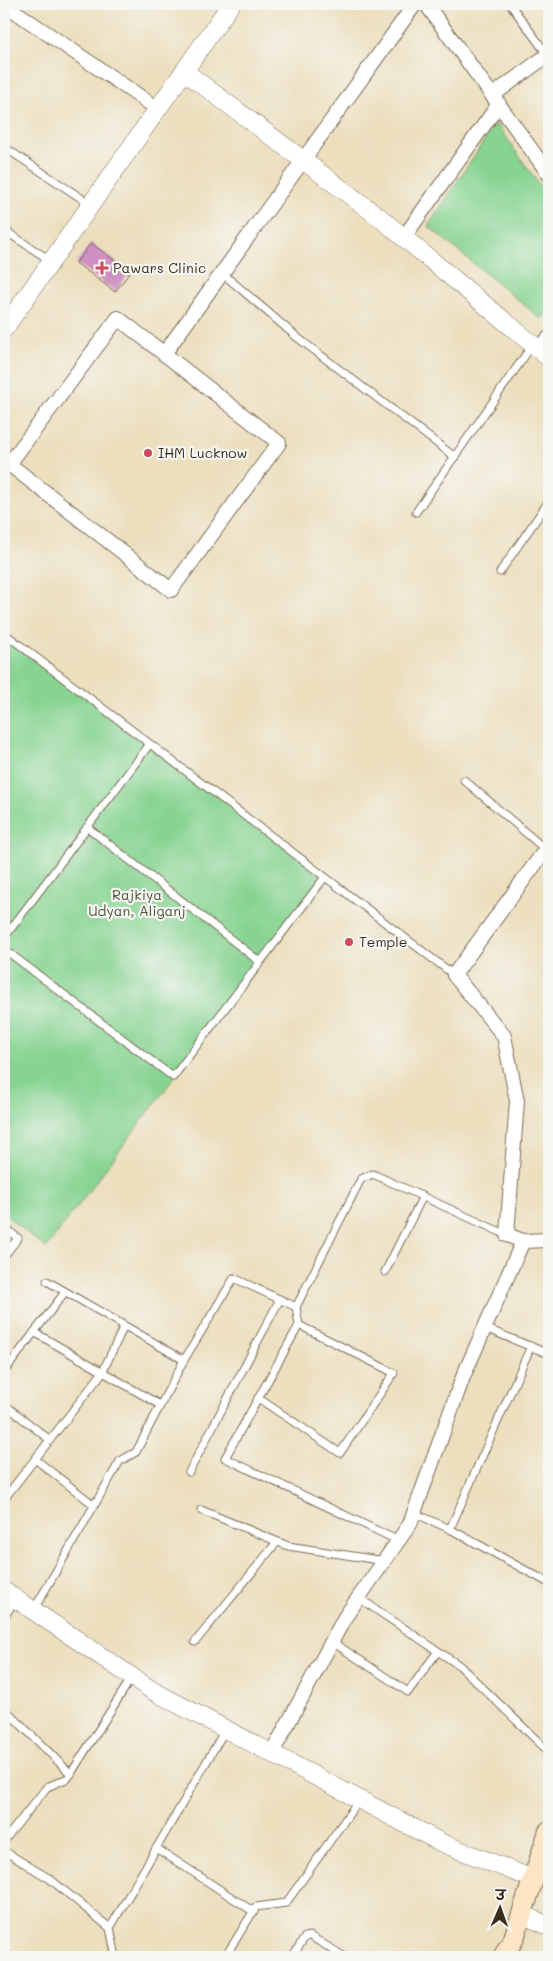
<svg xmlns="http://www.w3.org/2000/svg" width="553" height="1961" viewBox="0 0 553 1961" font-family="Mali,'Playpen Sans Deva',sans-serif">
<style>
.green{fill:#87d492;stroke:#617f58}
.building{fill:#cf90c2}
.lines{fill:none;stroke-linecap:round;stroke-linejoin:round}
.service-casing{stroke:#796956;stroke-width:9}
.minor-casing{stroke:#796956;stroke-width:16}
.tertiary-casing{stroke:#796956;stroke-width:19}
.secondary-casing{stroke:#796956;stroke-width:22}
.service{stroke:#fff;stroke-width:7}
.minor{stroke:#fff;stroke-width:14}
.tertiary{stroke:#fff;stroke-width:18}
.secondary{stroke:#fce5c4;stroke-width:20}
.poi-dot{fill:#d1495b;stroke:#f6f6f2;stroke-width:2}
.labels{text-anchor:middle;stroke-width:4.5;stroke-linejoin:round;paint-order:stroke}
.poi-label{font-size:14px;fill:#3b2a1e;stroke:#f6f6f2;text-anchor:start}
.park-label{font-size:14px;fill:#4e543b;stroke:#f6f6f2}
</style>
<rect width="100%" height="100%" fill="#f6f6f2"/>
<filter id="ink" filterUnits="userSpaceOnUse"><feTurbulence type="fractalNoise" baseFrequency=".02" numOctaves="2"/><feDisplacementMap in="SourceGraphic" scale="10" xChannelSelector="R" yChannelSelector="G"/><feConvolveMatrix kernelMatrix="1 2 1 2 8 2 1 2 1" color-interpolation-filters="sRGB"/></filter>
<filter id="wash" filterUnits="userSpaceOnUse"><feTurbulence type="fractalNoise" baseFrequency=".0096" numOctaves="4" result="noise"/><feDisplacementMap in="SourceGraphic" scale="20" xChannelSelector="R" yChannelSelector="G"/><feGaussianBlur stdDeviation="1.12" result="paint"/><feColorMatrix in="noise" values="0 0 0 0 0 0 0 0 0 0 0 0 0 0 0 0 0 1.4 0 .05"/><feComposite in="paint" operator="in"/></filter>
<g filter="url(#wash)">
<rect width="100%" height="100%" fill="#ecdfbe"/>
<g class="green">
<polygon points="496,123 549,199 549,312 541,319 428,226"/>
<polygon points="4,633 325,877 46,1248 4,1214"/>
</g>
<g id="blocks">
<polygon class="building" points="91,243 130,272 115,292 76,263"/>
</g>
</g>
<g filter="url(#ink)">
<use href="#blocks" fill-opacity="0" stroke="#796956" stroke-width="1"/>
<g class="lines">
<defs>
<g id="service">
<polyline points="510,4 549,57"/>
<polyline points="4,147 90,204"/>
<polyline points="4,230 51,261"/>
<polyline points="222,273 298,338 455,457"/>
<polyline points="416,512 533,344"/>
<polyline points="500,572 549,501"/>
<polyline points="4,633 454,975"/>
<polyline points="464,780 546,850"/>
<polyline points="87,827 260,962"/>
<polyline points="4,938 149,745"/>
<polyline points="4,949 173,1077 325,877"/>
<polyline points="4,1227 18,1238 4,1256"/>
<polyline points="385,1272 423,1196"/>
<polyline points="47,1281 184,1360"/>
<polyline points="299,1325 225,1458 399,1541"/>
<polyline points="485,1328 549,1354"/>
<polyline points="34,1332 160,1405"/>
<polyline points="4,1372 65,1292"/>
<polyline points="258,1398 340,1453 394,1373 299,1325 296,1307 361,1179 373,1174 507,1235"/>
<polyline points="4,1404 50,1440"/>
<polyline points="35,1459 94,1505"/>
<polyline points="189,1472 280,1299"/>
<polyline points="4,1499 102,1373 124,1326"/>
<polyline points="201,1510 288,1546 385,1561"/>
<polyline points="414,1513 450,1529 549,1583"/>
<polyline points="450,1529 531,1346"/>
<polyline points="359,1598 460,1666 549,1752"/>
<polyline points="33,1611 120,1461 136,1452 184,1360 234,1278 296,1307"/>
<polyline points="4,1618 15,1599"/>
<polyline points="331,1641 408,1692 438,1651"/>
<polyline points="195,1642 277,1542"/>
<polyline points="4,1708 71,1774"/>
<polyline points="4,1841 47,1787 68,1778 132,1677"/>
<polyline points="156,1848 254,1912"/>
<polyline points="4,1851 50,1879 110,1928 116,1957"/>
<polyline points="110,1928 225,1730"/>
<polyline points="225,1957 256,1907 286,1903 359,1800"/>
<polyline points="292,1957 305,1937 310,1936 345,1957"/>
</g>
<g id="minor">
<polyline points="4,4 158,109"/>
<polyline points="426,4 549,174"/>
<polyline points="493,95 549,54"/>
<polyline points="404,237 499,104"/>
<polygon points="118,318 279,443 171,590 9,464"/>
<polyline points="539,348 549,338"/>
<polyline points="164,354 415,4"/>
<polyline points="549,845 454,975 504,1036 517,1101 507,1235 523,1241 549,1240"/>
<polyline points="272,1753 345,1617 410,1524 463,1377 523,1241"/>
</g>
<g id="tertiary">
<polyline points="184,71 379,217 549,358"/>
<polyline points="4,329 231,4"/>
<polyline points="4,1591 153,1691 442,1843 533,1879"/>
<polyline points="521,1914 549,1926"/>
</g>
<polyline id="secondary" points="503,1957 514,1938 549,1831"/>
</defs>
<use href="#service" class="service-casing"/>
<use href="#minor" class="minor-casing"/>
<use href="#tertiary" class="tertiary-casing"/>
<use href="#secondary" class="secondary-casing"/>
<use href="#service" class="service"/>
<use href="#minor" class="minor"/>
<use href="#tertiary" class="tertiary"/>
<use href="#secondary" class="secondary"/>
</g>
</g>
<g class="poi-dot">
<path d="M99.5 260.5h5v5h5v5h-5v5h-5v-5h-5v-5h5z"/>
<circle cx="148" cy="453" r="5"/>
<circle cx="349" cy="942" r="5"/>
</g>
<g class="labels">
<g class="poi-label">
<text x="113" y="273">Pawars Clinic</text>
<text x="158" y="458">IHM Lucknow</text>
<text x="359" y="947">Temple</text>
</g>
<g class="park-label">
<text x="137" y="900">Rajkiya<tspan x="137" dy="16">Udyan, Aliganj</tspan></text>
</g>
</g>
<rect width="553" height="1961" fill="none" stroke="#f6f6f2" stroke-width="20"/>
<g transform="translate(500 1908) rotate(2)" stroke="#f6f6f2" stroke-width="4" paint-order="stroke">
<path d="M0-4L9 19L0 12L-9 19Z" fill="#3b2a1e"/>
<text y="-8" font-size="14" font-weight="bold" text-anchor="middle" fill="#3b2a1e">उ</text>
</g>
</svg>
